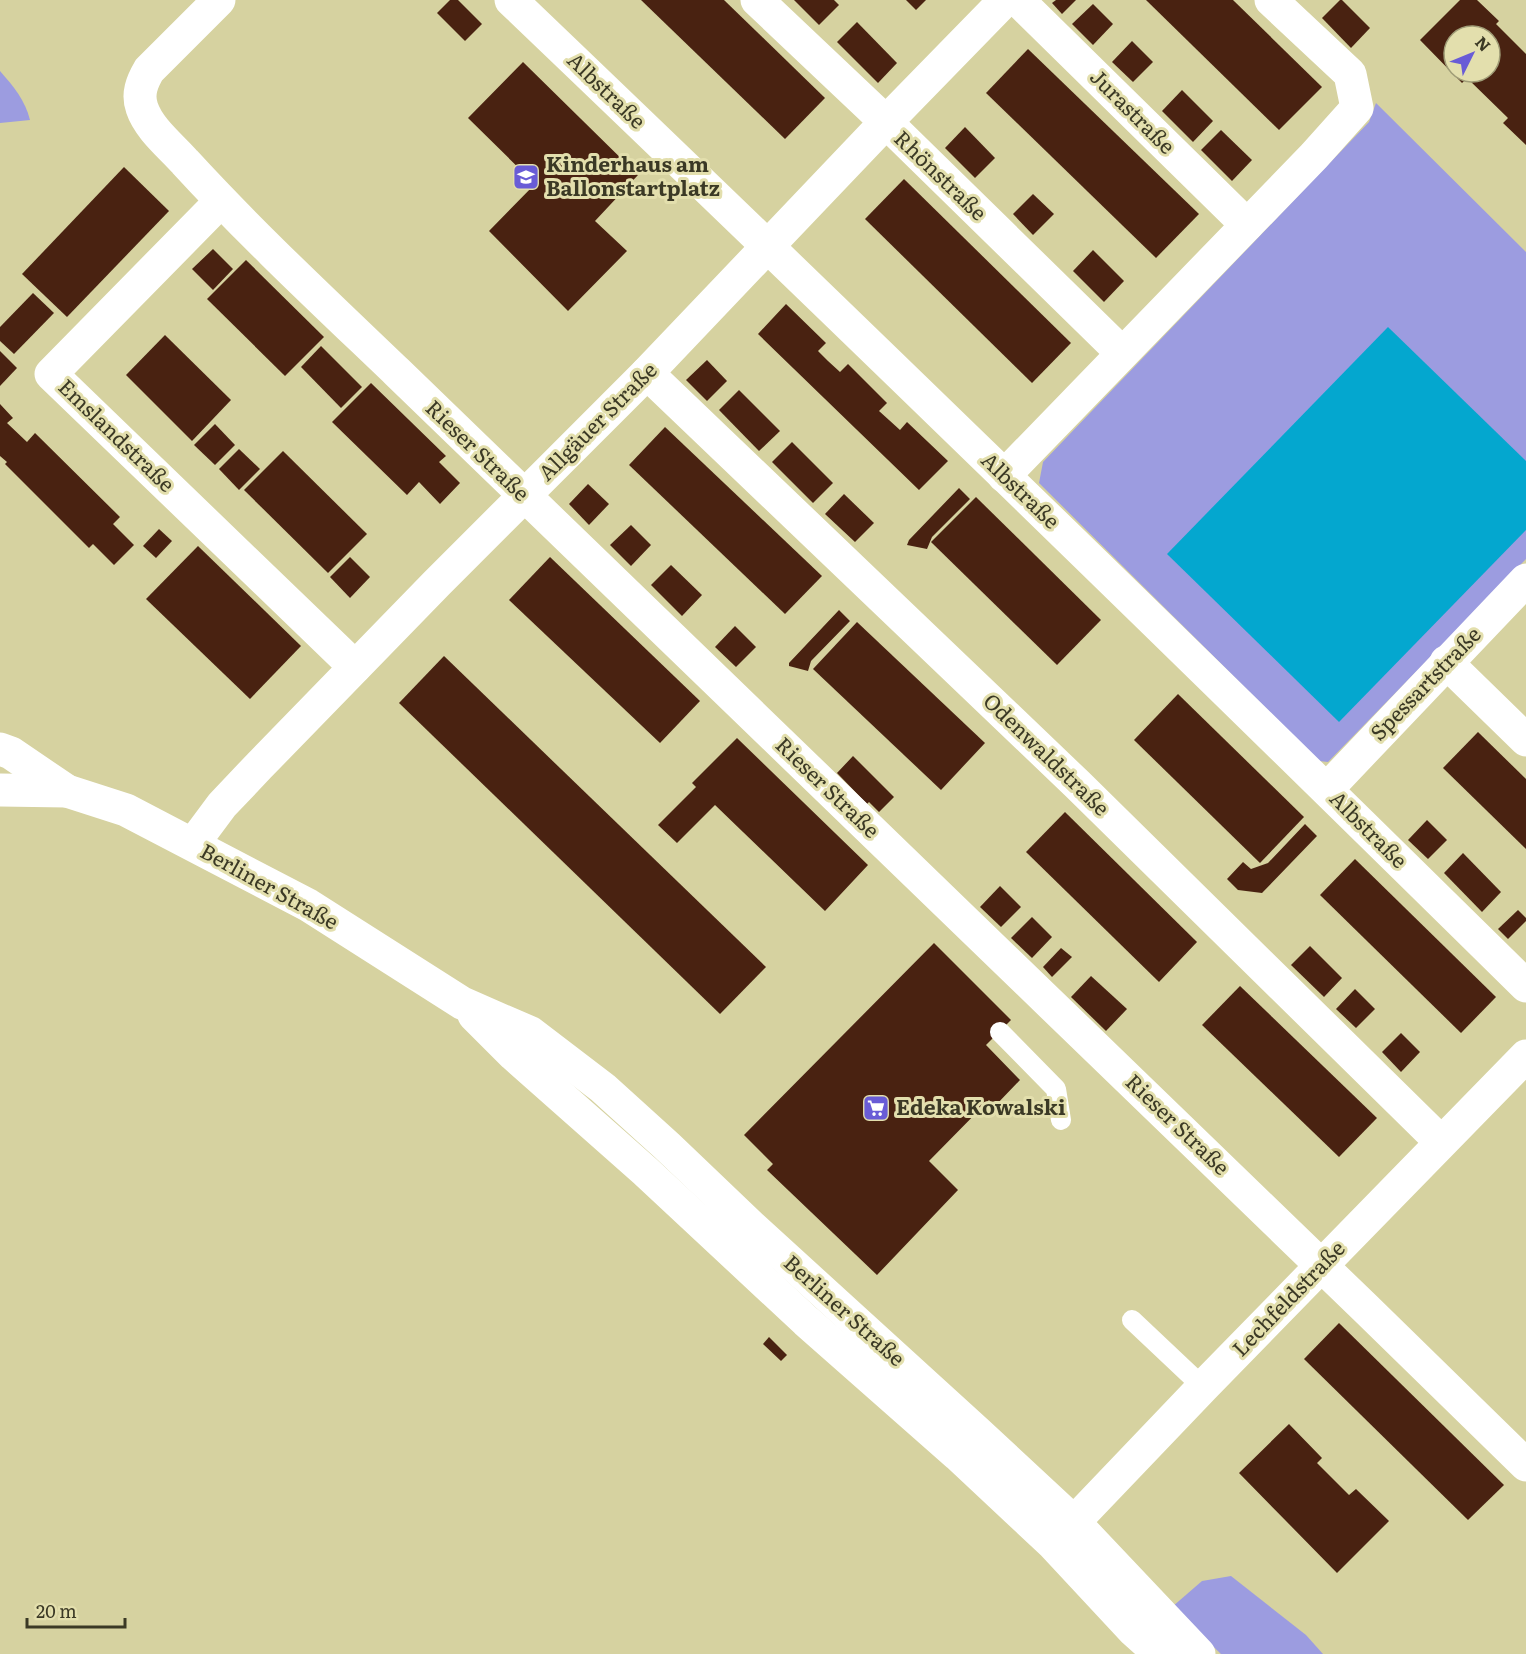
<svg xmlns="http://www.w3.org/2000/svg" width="1526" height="1654" viewBox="0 0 1526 1654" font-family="Literata,serif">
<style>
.green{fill:#9c9ce0}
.water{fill:#04a7cf}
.building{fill:#492211;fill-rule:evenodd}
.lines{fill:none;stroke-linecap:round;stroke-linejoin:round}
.service{stroke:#fff;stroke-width:20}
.minor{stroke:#fff;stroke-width:33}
.tertiary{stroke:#fff;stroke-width:33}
.labels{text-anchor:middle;stroke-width:6;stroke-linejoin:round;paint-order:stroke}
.street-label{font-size:21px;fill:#3b3925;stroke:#e3dfad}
.poi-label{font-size:21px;font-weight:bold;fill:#3b3925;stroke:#e3dfad;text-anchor:start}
</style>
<rect width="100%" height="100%" fill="#d6d2a0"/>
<g class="green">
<path d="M0,71C14,87 25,100 30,120L0,123Z"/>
<polygon points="1376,103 1526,252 1526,559 1328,762 1319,761 1039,483 1043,462 1369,122"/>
<polygon points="1231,1576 1306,1635 1323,1654 1221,1654 1172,1607 1202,1581"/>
</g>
<polygon class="water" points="1388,327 1526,461 1526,530 1339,722 1167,554"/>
<g class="building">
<polygon points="450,0 458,0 482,24 465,41 437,13"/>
<polygon points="641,0 724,0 825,98 785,139"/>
<polygon points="794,0 834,0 839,5 819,25"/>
<polygon points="906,0 926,0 916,10"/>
<polygon points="1056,0 1076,0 1062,14 1052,3"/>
<polygon points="1146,0 1233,0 1322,87 1279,130"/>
<polygon points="1340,0 1342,0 1370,28 1351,48 1322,18"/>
<path d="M1460,0H1477L1499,21L1496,24L1526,54V145L1503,123L1508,118L1467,78L1462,83L1420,40ZM1454,36H1490V72H1454Z"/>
<polygon points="1093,4 1113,24 1093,45 1072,24"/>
<polygon points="857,22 897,63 878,83 837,42"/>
<polygon points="1132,41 1153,62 1133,82 1112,62"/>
<polygon points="1028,49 1199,214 1156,258 986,93"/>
<polygon points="523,62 638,175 595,221 627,251 568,311 489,231 535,184 468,118"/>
<polygon points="1182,90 1213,121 1193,142 1162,111"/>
<polygon points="965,127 995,158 975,178 945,148"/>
<polygon points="1221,130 1252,160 1232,181 1201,150"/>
<polygon points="124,167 169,211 67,317 22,274"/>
<polygon points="904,179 1071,343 1032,383 865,219"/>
<polygon points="1033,194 1054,214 1033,235 1013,214"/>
<polygon points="213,249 233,269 213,290 192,269"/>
<polygon points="1093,250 1124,281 1104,302 1073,271"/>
<polygon points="246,260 324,337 285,376 207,299"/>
<polygon points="33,293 54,313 14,354 0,341 0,327"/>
<polygon points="786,304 826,343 818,351 828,361 840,372 848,364 887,403 879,411 889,420 900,430 907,422 948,461 919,490 758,334"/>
<polygon points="165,335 231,400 192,441 126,375"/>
<polygon points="321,346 362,387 341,408 301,367"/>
<polygon points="0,351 17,368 0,386"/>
<polygon points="707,360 727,381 707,401 686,380"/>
<polygon points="371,383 446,456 439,462 460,483 440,504 419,482 407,495 332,422"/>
<polygon points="739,390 780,431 759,451 719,410"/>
<polygon points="0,404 13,418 7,423 27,442 35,433 120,517 113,524 134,545 114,565 93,544 89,548 5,464 7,462 0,456"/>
<polygon points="215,424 235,445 215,465 194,445"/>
<polygon points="665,427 822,576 785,614 629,465"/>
<polygon points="792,442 833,483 813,503 772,462"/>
<polygon points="239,449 260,469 239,490 219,469"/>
<polygon points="283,451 367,534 328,573 244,490"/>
<polygon points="588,484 609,504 589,525 569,504"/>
<polygon points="959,488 970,499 932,537 927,549 907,545 909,540"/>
<polygon points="844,494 874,523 855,542 825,514"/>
<polygon points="976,497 1101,620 1057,665 931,542"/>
<polygon points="631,525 651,545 631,566 610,545"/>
<polygon points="159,529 172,541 156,558 143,546"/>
<polygon points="198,546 301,646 250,699 146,599"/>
<polygon points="350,557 370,577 350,598 330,577"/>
<polygon points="550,557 700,701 660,743 509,600"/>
<polygon points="671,565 702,595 682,616 651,585"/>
<polygon points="839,610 850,621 811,661 808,671 789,666 789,663"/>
<polygon points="857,622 985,743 941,790 813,669"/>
<polygon points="735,626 756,647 736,667 715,647"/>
<polygon points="444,656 766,967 720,1014 399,703"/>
<polygon points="1178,694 1304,817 1260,863 1134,740"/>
<polygon points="1478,732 1526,779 1526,849 1443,768"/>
<polygon points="737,738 868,865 825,911 715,805 677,843 658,825 696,787 692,783"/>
<polygon points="853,756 894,797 879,812 869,802 867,804 837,773"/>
<polygon points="1065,812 1197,942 1159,982 1026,852"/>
<polygon points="1427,820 1447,840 1428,859 1408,840"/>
<polygon points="1305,824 1317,836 1262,893 1238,890 1227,879 1243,862 1251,869 1268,863"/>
<polygon points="1463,853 1501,892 1482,912 1444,873"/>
<polygon points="1355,859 1496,997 1461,1033 1320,895"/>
<polygon points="1000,886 1021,907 1001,927 980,907"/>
<polygon points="1518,910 1526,918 1526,921 1508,939 1498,929"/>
<polygon points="1032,917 1052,937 1032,958 1011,938"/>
<polygon points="934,943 1011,1020 986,1045 1020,1080 995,1106 989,1100 929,1161 958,1190 877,1275 767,1170 773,1164 744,1135"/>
<polygon points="1310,946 1342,978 1324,997 1291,965"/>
<polygon points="1061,948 1072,957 1052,977 1043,967"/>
<polygon points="1091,976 1127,1009 1106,1031 1071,997"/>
<polygon points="1240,986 1377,1118 1339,1157 1202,1025"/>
<polygon points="1355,989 1375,1009 1356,1028 1336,1009"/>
<polygon points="1401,1033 1420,1052 1401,1072 1382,1052"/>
<polygon points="1339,1323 1504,1485 1468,1520 1304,1359"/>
<polygon points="769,1337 787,1355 781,1361 763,1344"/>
<polygon points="1289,1424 1322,1458 1317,1463 1349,1495 1356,1489 1389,1521 1337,1573 1239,1473"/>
</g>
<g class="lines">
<g class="service">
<polyline points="1000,1032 1056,1089 1061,1120"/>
<polyline points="1132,1320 1203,1387"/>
</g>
<g class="minor">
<path d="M219,0L149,70C142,82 137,94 142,108C149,129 171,146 185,162C252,235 325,303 397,372C771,738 1152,1098 1526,1465"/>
<path d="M511,0C852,326 1190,655 1526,986"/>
<polyline points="757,0 886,122 1122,353"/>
<polyline points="1018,0 1247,225"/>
<polyline points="221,201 51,374 355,667"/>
<polyline points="647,373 1077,784 1441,1142"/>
<polyline points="1004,476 1314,156 1357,108 1350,74 1271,0"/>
<polyline points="1446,662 1526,740"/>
<polyline points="1327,789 1526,580"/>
<polyline points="193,844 222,805 259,766 437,583 647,373 886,122 1005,0"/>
<polyline points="1054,1543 1203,1387 1526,1056"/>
</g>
<g class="tertiary">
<polyline points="0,749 11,753 67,791 126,810 308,905 462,1003 531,1033 603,1088 667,1146 753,1228 978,1433 1074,1522 1199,1654"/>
<polyline points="0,790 67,791"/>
<polyline points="474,1015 514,1055 645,1171 806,1321 958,1455 1053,1544 1134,1631 1160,1654"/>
</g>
</g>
<defs>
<symbol id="school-square" viewBox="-11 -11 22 22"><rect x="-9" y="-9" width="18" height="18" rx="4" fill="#695cd6" stroke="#e3dfad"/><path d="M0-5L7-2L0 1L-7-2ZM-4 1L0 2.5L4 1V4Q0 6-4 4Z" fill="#fff"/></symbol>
<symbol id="supermarket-square" viewBox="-11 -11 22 22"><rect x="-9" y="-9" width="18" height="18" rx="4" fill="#695cd6" stroke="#e3dfad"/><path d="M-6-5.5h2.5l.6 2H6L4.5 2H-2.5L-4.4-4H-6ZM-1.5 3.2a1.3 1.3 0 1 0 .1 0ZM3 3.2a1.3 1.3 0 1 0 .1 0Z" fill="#fff"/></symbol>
</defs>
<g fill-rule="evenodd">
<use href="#school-square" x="511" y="162" width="30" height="30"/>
<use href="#supermarket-square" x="861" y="1093" width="30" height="30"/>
</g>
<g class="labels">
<g class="street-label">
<text transform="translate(606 91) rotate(44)" y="7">Albstraße</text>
<text transform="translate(1132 112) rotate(45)" y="7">Jurastraße</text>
<text transform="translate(940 176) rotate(44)" y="7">Rhönstraße</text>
<text transform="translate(598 422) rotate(-45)" y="7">Allgäuer Straße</text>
<text transform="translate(116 436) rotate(44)" y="7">Emslandstraße</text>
<text transform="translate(477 451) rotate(44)" y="7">Rieser Straße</text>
<text transform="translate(1020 491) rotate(44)" y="7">Albstraße</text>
<text transform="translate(1426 684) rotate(-46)" y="7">Spessartstraße</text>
<text transform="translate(1046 755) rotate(44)" y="7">Odenwaldstraße</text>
<text transform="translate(827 788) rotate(44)" y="7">Rieser Straße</text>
<text transform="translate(1368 830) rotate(45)" y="7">Albstraße</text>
<text transform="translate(269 887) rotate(29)" y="7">Berliner Straße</text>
<text transform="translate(1177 1125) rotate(44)" y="7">Rieser Straße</text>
<text transform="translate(1289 1299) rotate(-46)" y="7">Lechfeldstraße</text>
<text transform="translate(844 1311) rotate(42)" y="7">Berliner Straße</text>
</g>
<g class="poi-label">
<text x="546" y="172">Kinderhaus am<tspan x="546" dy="24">Ballonstartplatz</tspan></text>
<text x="896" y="1115">Edeka Kowalski</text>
</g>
</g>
<g transform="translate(1472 54) rotate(47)"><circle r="28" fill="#e3dfad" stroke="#a09d77" stroke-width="1.5"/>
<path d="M0-4.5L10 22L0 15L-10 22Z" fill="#695cd6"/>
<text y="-9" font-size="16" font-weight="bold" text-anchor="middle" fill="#3b3925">N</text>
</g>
<path d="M27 1618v9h98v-9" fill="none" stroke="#3b3925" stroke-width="3"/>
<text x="36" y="1618" font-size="18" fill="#3b3925" stroke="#e3dfad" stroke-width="4.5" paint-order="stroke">20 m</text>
</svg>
